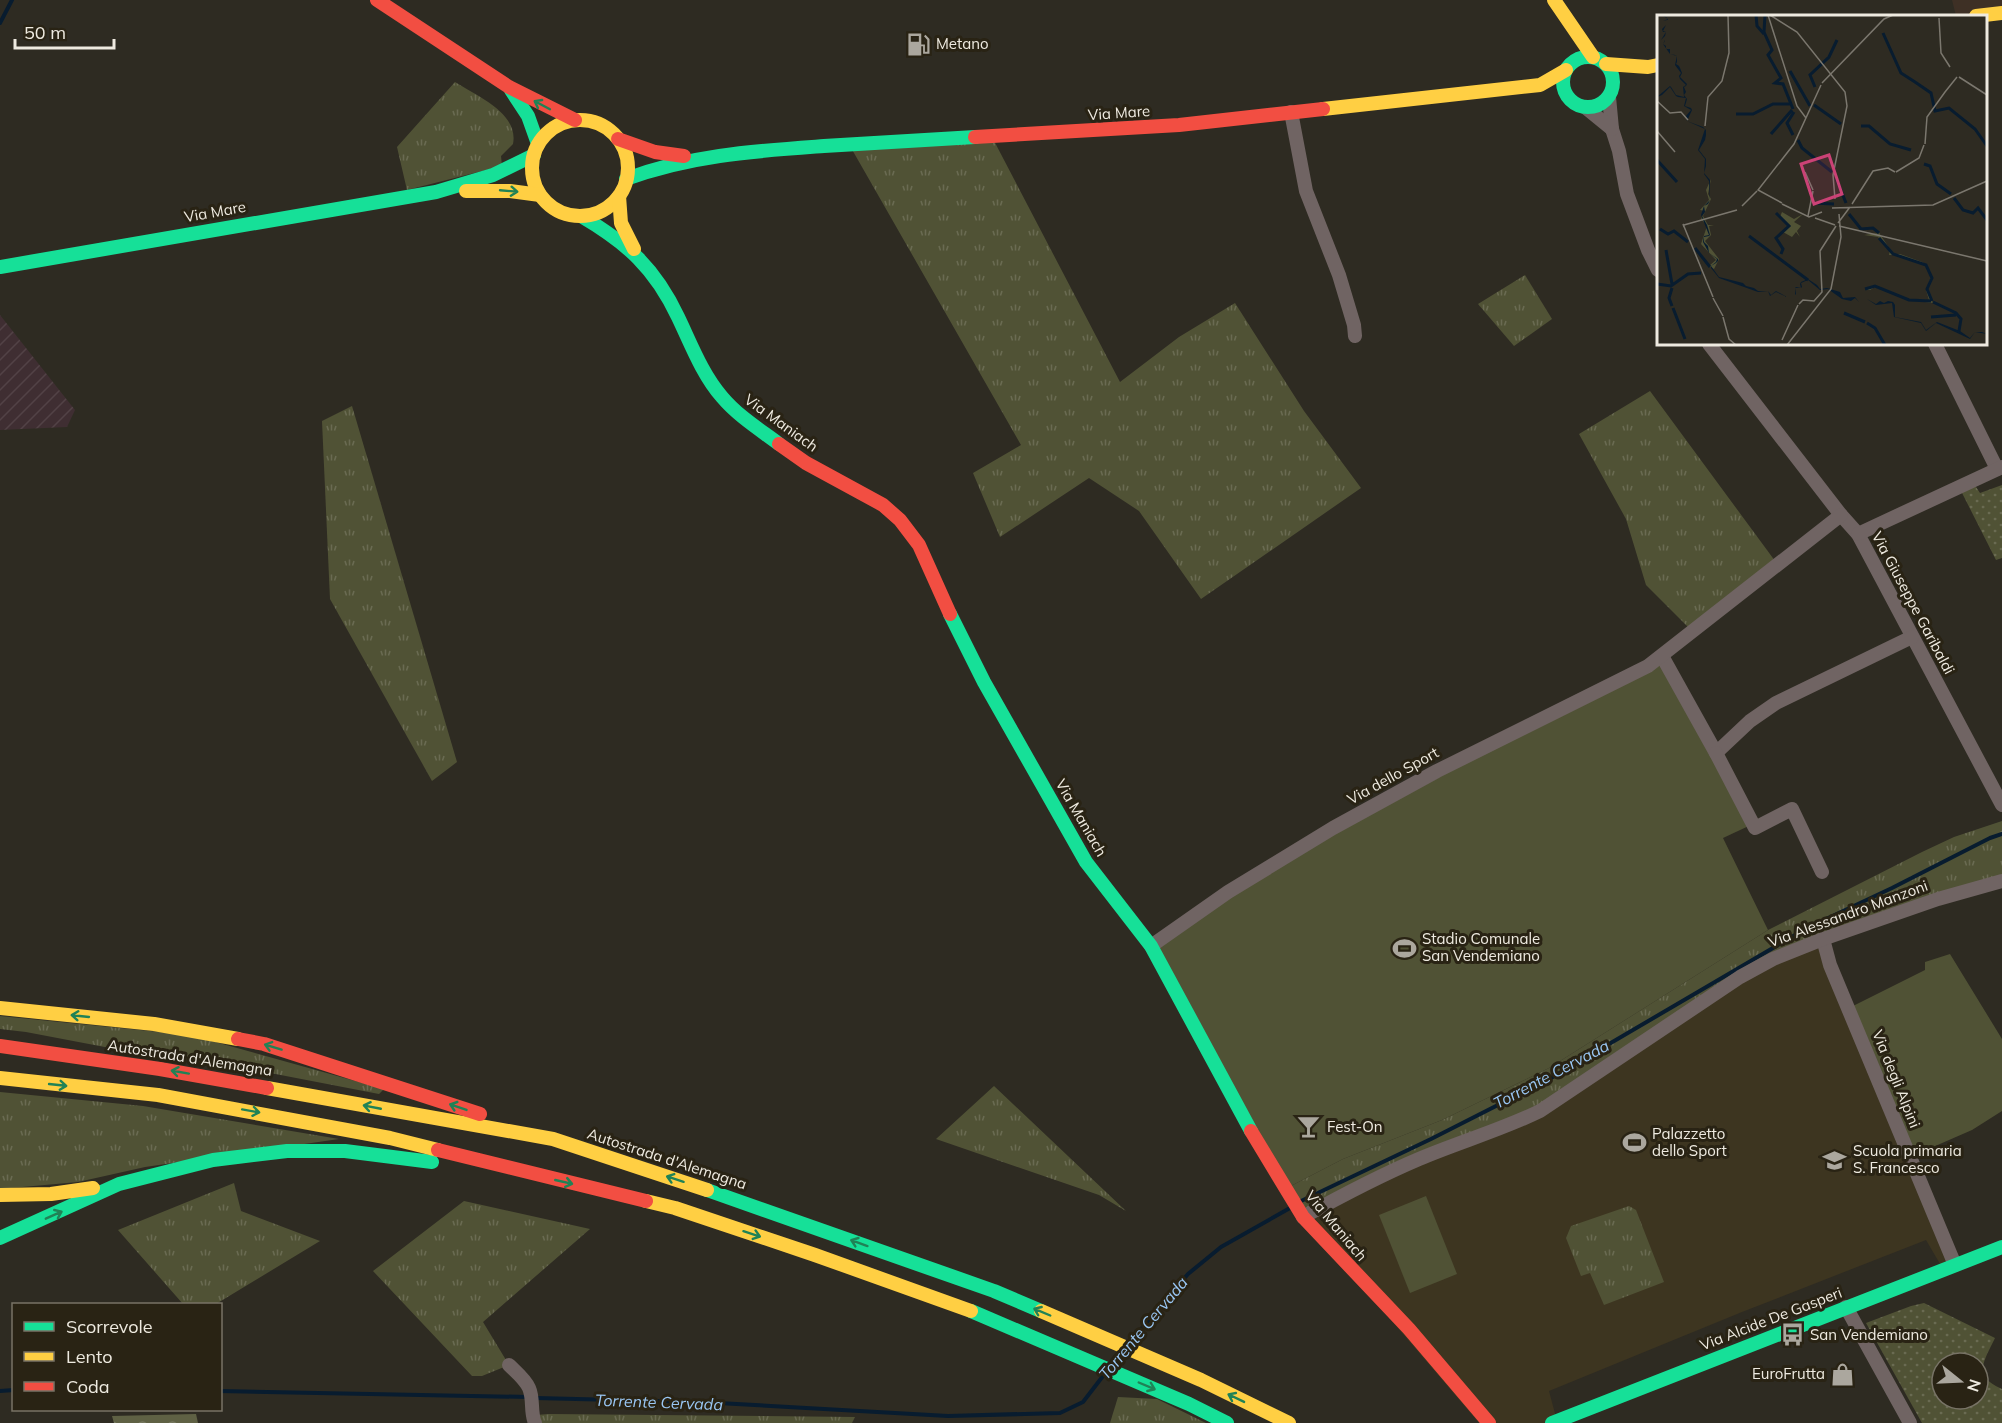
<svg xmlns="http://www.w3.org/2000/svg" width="2002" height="1423" viewBox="0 0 2002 1423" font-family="Mulish,sans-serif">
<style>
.commercial{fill:#3e3025}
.industrial{fill:url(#industrial-furrows)}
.built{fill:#3d3520}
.grass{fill:url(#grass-tufts)}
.forest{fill:url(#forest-crowns)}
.park{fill:url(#park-dots);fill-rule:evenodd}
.pitch{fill:#505235}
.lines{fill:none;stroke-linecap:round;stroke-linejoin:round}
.stream{stroke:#081c2f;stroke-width:4}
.street{stroke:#706463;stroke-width:14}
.fast{stroke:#16e098;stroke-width:14}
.slow{stroke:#ffcf43;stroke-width:14}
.jam{stroke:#f24e42;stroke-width:14}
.oneway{stroke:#208256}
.labels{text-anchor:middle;stroke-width:6;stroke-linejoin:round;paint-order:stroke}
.poi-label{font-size:15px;fill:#eeeae0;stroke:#292314;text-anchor:start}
.street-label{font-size:15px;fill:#eeeae0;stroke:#292314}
.water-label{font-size:16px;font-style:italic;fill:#9ac7f4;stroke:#292314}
.inset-river{fill:none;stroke:#081c2f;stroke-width:3}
.inset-road{fill:none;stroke:#7b776e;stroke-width:1.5}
.view{fill:#cb4276;fill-opacity:0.15;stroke:#cb4276;stroke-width:3}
.inset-edge{fill:none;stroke:#eeeae0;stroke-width:3}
</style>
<defs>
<pattern id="industrial-furrows" width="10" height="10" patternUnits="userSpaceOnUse" patternTransform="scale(1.5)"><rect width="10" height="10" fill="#3f2e32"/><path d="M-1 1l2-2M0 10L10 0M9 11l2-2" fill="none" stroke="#524246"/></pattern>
<pattern id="grass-tufts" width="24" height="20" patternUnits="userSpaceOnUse" patternTransform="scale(1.5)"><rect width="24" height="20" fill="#505235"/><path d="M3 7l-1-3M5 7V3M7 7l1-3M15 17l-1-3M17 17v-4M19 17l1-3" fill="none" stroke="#6a6b52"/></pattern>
<pattern id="forest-crowns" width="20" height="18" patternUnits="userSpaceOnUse" patternTransform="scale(1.5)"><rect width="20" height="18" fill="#5f6144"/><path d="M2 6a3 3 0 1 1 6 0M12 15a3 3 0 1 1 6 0" fill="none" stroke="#76785f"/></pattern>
<pattern id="park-dots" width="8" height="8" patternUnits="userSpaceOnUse" patternTransform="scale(1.5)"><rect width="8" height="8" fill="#505235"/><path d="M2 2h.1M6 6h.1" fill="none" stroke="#6a6b52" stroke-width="1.8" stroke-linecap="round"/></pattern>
</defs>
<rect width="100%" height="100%" fill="#2e2b22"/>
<polygon class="commercial" points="1952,0 2002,0 2002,13 1976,16 1956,16"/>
<polygon class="industrial" points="0,315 75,410 67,427 0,430"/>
<polygon class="built" points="1823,939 1951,1254 1943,1269 1926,1240 1742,1312 1549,1391 1557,1421 1552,1423 1479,1423 1303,1217 1740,977"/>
<g class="grass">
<path d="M455,82C477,96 519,113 513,144L501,156L502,166L407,190L397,147Z"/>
<polygon points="992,137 1120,382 1179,337 1235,303 1304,411 1361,488 1201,599 1139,511 1089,478 1000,537 973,473 1021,445 850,146"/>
<polygon points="1525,275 1552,319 1514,346 1478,304"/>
<polygon points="1650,391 1778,565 1693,632 1646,585 1626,519 1579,434"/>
<polygon points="352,406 457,762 432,781 330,599 322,421"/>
<polygon points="2002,821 2002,881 1773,959 1540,1111 1303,1217 1285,1189 1343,1159 1442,1120 1549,1068 1768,930 1922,852 1954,837"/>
<polygon points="0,1016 190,1035 384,1089 379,1094 260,1071 131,1052 26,1032 0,1029"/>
<polygon points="994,1086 1126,1211 1099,1195 936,1139"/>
<polygon points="0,1092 143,1106 339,1139 145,1167 78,1182 0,1189"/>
<polygon points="234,1183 241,1211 320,1241 216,1304 183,1304 118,1230"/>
<polygon points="464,1201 590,1229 483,1322 509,1365 482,1376 472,1376 373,1271"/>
<polygon points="1629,1206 1636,1210 1664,1282 1604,1305 1590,1273 1581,1276 1566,1238 1571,1226"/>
<polygon points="1118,1397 1157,1399 1206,1423 1110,1423"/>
<polygon points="549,1414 855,1417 852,1423 535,1423 536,1415"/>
</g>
<polygon class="forest" points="196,1414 198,1423 114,1423 112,1416"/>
<g class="park">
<polygon points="1972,481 1980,493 2002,485 2002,558 1996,560 1959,487"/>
<path d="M1924,1303L1995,1338C1984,1361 1972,1376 2002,1389V1423H1922L1866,1323L1911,1306ZM1942,1363H1978V1399H1942Z"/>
</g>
<g class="pitch">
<polygon points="1662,656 1753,824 1723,838 1768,930 1549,1068 1442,1120 1343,1159 1285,1189 1151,946 1228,892"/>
<polygon points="1950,954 2002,1039 2002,1111 1972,1130 1910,1157 1849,1008 1925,970 1925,962"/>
<polygon points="1426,1196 1457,1274 1410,1293 1379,1215"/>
</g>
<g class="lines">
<g class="stream">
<polyline points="0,23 12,0"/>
<polyline points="1299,1202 1431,1139 1551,1078 1807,928 1892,888 1990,838 2002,834"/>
<polyline points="1130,1342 1188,1274 1221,1247 1290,1208"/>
<polyline points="0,1391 14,1390"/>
<polyline points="220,1391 528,1397"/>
<polyline points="535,1398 700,1402 948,1416 1060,1413 1083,1402 1103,1376"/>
</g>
<g class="street">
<polyline points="1609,97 1612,129 1619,151 1627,194 1648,250 1658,270"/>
<polyline points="1585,107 1612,129"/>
<polyline points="1291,112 1306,191 1339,275 1354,325 1355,336"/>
<polyline points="1709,344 1841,515 1858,534 2002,805"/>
<polyline points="1935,344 1997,469"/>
<polyline points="1858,534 2002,467"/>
<polyline points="1662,656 1716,753 1750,721 1776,703 1912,637"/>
<polyline points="1716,753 1755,828 1792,809 1822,872"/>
<polyline points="1823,939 1830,965 1955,1265"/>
<polyline points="1151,946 1228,892 1333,828 1437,771 1648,666 1841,515"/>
<path d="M1303,1217C1341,1196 1379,1176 1419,1159C1459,1142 1501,1130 1540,1111L1740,977L1773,959L1823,939L1938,899L2002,881"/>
<polyline points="1846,1307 1910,1423"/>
<path d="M509,1365C516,1372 525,1379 529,1388C534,1399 530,1412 535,1423"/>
</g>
<g class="fast">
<circle cx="1588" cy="82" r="25"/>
<polyline points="511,90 528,116 538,144"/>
<path d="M626,179C690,155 756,151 824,146C874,143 924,140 975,137"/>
<path d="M581,216C627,243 655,268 678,317C691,344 702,374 722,397C738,416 759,429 779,444"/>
<polyline points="0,267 436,192 493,175 534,155"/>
<polyline points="950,614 984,682 1086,862 1151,946 1251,1131"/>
<polyline points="707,1190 994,1291 1041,1311"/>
<polyline points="0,1238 119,1184 213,1160 287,1151 345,1151 432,1162"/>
<polyline points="971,1311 1189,1404 1227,1423"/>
<polyline points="1552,1423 2002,1247"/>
</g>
<g class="slow">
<polyline points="1554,0 1593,57"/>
<polyline points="1976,16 2002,13"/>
<polyline points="1606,64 1648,67 1658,65"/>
<polyline points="1323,109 1540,85 1566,70"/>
<circle cx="580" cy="168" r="48"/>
<polyline points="466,191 510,191 540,195"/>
<polyline points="619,196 621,223 634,249"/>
<polyline points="0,1008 154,1024 238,1039"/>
<polyline points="0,1078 158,1095 390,1138 438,1150"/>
<polyline points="267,1088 553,1139 707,1190"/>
<polyline points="0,1195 51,1194 93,1188"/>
<polyline points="646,1201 675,1208 815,1255 971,1311"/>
<polyline points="1041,1311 1201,1380 1289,1423"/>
</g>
<g class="jam">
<polyline points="377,0 509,87 575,120"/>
<polyline points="975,137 1179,125 1323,109"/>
<polyline points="618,139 655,152 684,156"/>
<polyline points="779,444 806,463 883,505 900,520 919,545 950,614"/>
<polyline points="238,1039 264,1044 480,1114"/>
<polyline points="0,1046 160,1069 267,1088"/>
<polyline points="1251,1131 1303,1217 1409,1329 1489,1423"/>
<polyline points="438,1150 646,1201"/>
</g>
</g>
<defs><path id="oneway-shaft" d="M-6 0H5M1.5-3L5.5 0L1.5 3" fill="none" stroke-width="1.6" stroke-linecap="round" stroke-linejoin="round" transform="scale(1.5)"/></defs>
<g class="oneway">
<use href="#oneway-shaft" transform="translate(542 105) rotate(-152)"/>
<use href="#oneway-shaft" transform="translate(509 191) rotate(5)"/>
<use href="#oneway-shaft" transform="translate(80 1016) rotate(-174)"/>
<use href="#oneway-shaft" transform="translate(273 1047) rotate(-163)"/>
<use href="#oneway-shaft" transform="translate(180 1072) rotate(-170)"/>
<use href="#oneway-shaft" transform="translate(58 1085) rotate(6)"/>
<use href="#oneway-shaft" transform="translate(372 1107) rotate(-169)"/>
<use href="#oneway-shaft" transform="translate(458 1107) rotate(-161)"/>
<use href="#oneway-shaft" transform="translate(251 1111) rotate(10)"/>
<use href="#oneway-shaft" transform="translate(675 1179) rotate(-162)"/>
<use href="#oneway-shaft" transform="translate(564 1182) rotate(13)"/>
<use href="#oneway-shaft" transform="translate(54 1215) rotate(-24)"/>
<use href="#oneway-shaft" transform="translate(752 1234) rotate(18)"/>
<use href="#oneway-shaft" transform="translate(859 1243) rotate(-160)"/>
<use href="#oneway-shaft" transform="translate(1042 1312) rotate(-157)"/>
<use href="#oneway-shaft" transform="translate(1147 1386) rotate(23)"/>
<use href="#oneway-shaft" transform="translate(1236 1398) rotate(-154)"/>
</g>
<defs>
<symbol id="fuel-bare" viewBox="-9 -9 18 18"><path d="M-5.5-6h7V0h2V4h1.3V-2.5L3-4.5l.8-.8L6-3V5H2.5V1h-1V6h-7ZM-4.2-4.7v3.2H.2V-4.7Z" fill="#aba79e" stroke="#292314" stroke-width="2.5" paint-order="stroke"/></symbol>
<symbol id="stadium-bare" viewBox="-9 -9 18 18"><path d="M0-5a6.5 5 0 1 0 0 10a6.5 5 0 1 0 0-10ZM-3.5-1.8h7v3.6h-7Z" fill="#aba79e" stroke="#292314" stroke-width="2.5" paint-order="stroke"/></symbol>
<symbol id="bar-bare" viewBox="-9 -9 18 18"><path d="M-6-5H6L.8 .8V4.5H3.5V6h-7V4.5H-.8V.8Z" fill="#aba79e" stroke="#292314" stroke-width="2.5" paint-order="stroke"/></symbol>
<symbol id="school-bare" viewBox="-9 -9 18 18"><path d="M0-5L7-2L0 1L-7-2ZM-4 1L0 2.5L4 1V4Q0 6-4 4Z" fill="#aba79e" stroke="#292314" stroke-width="2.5" paint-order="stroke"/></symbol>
<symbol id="bus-bare" viewBox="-9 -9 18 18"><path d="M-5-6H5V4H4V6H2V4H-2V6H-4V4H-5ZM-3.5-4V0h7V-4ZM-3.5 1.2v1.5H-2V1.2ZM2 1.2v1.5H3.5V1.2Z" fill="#aba79e" stroke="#292314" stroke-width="2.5" paint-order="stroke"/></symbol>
<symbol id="shop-bare" viewBox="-9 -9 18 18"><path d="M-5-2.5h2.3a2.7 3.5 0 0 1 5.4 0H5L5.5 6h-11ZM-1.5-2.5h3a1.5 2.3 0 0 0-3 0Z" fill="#aba79e" stroke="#292314" stroke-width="2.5" paint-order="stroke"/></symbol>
</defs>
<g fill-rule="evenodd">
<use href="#fuel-bare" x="902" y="28" width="33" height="33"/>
<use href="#stadium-bare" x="1388" y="932" width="33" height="33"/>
<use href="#bar-bare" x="1292" y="1110" width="33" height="33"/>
<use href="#stadium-bare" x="1618" y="1126" width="33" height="33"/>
<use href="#school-bare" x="1818" y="1144" width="33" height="33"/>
<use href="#bus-bare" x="1776" y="1318" width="33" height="33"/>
<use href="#shop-bare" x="1826" y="1358" width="33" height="33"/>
</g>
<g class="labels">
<g class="poi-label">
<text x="936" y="49">Metano</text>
<text x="1422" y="944">Stadio Comunale<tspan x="1422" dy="17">San Vendemiano</tspan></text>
<text x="1327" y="1132">Fest-On</text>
<text x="1652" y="1139">Palazzetto<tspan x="1652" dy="17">dello Sport</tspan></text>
<text x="1853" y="1156">Scuola primaria<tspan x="1853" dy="17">S. Francesco</tspan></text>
<text x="1810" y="1340">San Vendemiano</text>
<text x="1825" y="1379" text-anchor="end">EuroFrutta</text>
</g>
<g class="street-label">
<text transform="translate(1119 113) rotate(-4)" y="5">Via Mare</text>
<text transform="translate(215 212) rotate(-10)" y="5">Via Mare</text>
<text transform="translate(781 423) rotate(36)" y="5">Via Maniach</text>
<text transform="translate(1913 603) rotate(62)" y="5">Via Giuseppe Garibaldi</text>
<text transform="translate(1393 776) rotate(-29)" y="5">Via dello Sport</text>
<text transform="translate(1081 818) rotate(60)" y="5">Via Maniach</text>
<text transform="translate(1848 914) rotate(-20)" y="5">Via Alessandro Manzoni</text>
<text transform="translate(190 1058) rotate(9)" y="5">Autostrada d'Alemagna</text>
<text transform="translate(1896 1079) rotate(68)" y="5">Via degli Alpini</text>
<text transform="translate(667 1159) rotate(18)" y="5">Autostrada d'Alemagna</text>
<text transform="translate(1336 1226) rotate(50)" y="5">Via Maniach</text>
<text transform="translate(1771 1319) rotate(-21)" y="5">Via Alcide De Gasperi</text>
</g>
<g class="water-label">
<text transform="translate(1551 1074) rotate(-28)" y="6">Torrente Cervada</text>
<text transform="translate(1143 1328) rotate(-50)" y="6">Torrente Cervada</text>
<text transform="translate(659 1402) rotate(2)" y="6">Torrente Cervada</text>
</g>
</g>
<g transform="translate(1657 15)">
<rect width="330" height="330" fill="#2e2b22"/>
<path d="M54,164L51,179L54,184L46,201L51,210H57L52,211L54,220L48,226L62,244L57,254L52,251L59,245L44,229L50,211L44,204L48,196L43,195L52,185L49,175ZM125,197L137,204L146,199L137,207L144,211L140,216L143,222L139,217L135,222L126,217L132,211L123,202ZM216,212L221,216L236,239H243L265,247L270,250L275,263L270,275L276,288L252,285L218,272L213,275H209L179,262L209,275L218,271L252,284L272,285L269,275L274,262L269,251L243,240H232L233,235L221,222L207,220L221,218Z" fill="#505235"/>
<path d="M5,0L9,2L11,4V5H10L6,6L9,10L6,16L9,17L8,21L4,25H8V26L6,29L9,31V34H13V39L18,40L20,41V47L19,49L22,51L23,53L25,58L23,62L30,69L29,71L27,72L29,77L27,80L30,84L28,91L34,93L35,95L30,106L46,112L49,115V120L48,125L42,135L49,144V151L47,158L53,165V185L51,189L47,191L48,197L45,201L50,210L53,220L52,221L47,222V227L51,231L52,238L61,244V246L59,248L54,251L62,262L86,268L89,271L97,273L101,276H111L114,280L119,276L130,282L138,280V273L139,272L144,273L143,269L144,267L151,264L160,270L163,274L170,273L183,277L186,283L198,282L202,287L210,284L219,289L223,286L227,288L231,286L236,287L238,290V302L264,307L269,315L280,307L303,316L313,323L318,317H325L330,319L318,317L313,324L279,308L269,316L264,308L237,302L235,288L219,290L210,284L202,287L198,283L194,286L185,284L171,274L163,275L151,265L144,268L145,272L144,273H138L139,279L138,280L130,282L119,277L113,281L111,276L101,277L62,263L54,253V251L59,247L60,244L52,238L46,227L47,221L52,220L44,200L47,191L53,185L52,166L47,159L48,144L41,135L48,114L30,106L29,101L34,95L27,91L29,83L21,82L19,81L13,72L5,80L0,82L13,71L14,72L19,80L27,82L26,72L29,70L23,64L22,61L24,58L18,50L20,41L13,39L6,29L8,25H4L9,17H6L5,14L9,10L6,6L11,4Z" fill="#081c2f"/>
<path class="inset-river" d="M99,0L100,11L107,19M108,0L107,17L115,35L111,40L124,63L118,68L126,69L136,94M226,18L244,58L258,67M133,56L153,91M258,67L274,78L278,96L292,93L318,114L330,131M158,72L153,60L172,42L180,25M157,90L184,109M79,99H96L116,89H135M204,111H212L233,129L254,135M114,119L135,95M136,120L130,108L137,97M141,125L145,133L175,157M0,145L20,167M267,149L273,151L280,169L294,179M179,163L189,188M297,183L306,195L316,198L321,193L330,205M155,188L177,189M119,198L132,211L119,223L126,234L124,239M192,199L204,214L216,213L222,218M3,214L11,219L17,216L31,227M92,221L151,265M222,223L236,239L269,250L275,263L270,274L275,286M38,233L53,252M9,235L15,269M0,269L14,271L31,259L44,258M15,273L12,283L15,291M208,274L218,271L252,285L274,286M276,287L299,298L304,304L302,316M16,293L28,324M187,298L208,307M274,302L299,300M210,308L218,313L228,330"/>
<path class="inset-road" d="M111,0L140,91L149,103M113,0L140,17L188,77L190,91L176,160L178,184M282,3L284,38L293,52M302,62L330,80M165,68L227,4L236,0M288,77L300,62M0,86L13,98L24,97L31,105M48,111L51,82L65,66L72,38L71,0M0,116L18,137M268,129L270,102L288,77M148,157L156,175M239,157L262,143L267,130M125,188L101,175L137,129L164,70M125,189L152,202L165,197M195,189L216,156L231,153L238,157M85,191L100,176M175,193L276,190L330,166M151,201L156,176M158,203L178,210M181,208L193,192M27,210L80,195M182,211L330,246M27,212L26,209L56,282M56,283L66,301M142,289L146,285L157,286L165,277L163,236L179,211M66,302L72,324L79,330M125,325L141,290M130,330L174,274L184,222L182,199"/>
<path class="view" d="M172,140L185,179L157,189L144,149Z"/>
<rect width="330" height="330" class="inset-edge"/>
</g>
<rect x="12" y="1303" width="210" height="108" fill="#292314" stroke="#787366" stroke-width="1.5"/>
<rect x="24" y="1322" width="30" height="9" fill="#16e098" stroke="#787366" stroke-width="1.5"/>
<text x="66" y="1333" font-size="18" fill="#eeeae0">Scorrevole</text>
<rect x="24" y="1352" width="30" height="9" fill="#ffcf43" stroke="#787366" stroke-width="1.5"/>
<text x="66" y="1363" font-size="18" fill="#eeeae0">Lento</text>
<rect x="24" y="1382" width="30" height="9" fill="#f24e42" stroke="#787366" stroke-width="1.5"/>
<text x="66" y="1393" font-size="18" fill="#eeeae0">Coda</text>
<g transform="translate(1960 1381) rotate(108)"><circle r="28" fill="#292314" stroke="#787366" stroke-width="1.5"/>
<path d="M0-4.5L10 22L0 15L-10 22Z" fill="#aba79e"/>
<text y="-9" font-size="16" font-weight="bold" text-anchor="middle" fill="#eeeae0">N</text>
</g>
<path d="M15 39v9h99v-9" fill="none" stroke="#eeeae0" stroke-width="3"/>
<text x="24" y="39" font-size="18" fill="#eeeae0" stroke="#292314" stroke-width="4.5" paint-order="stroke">50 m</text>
</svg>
